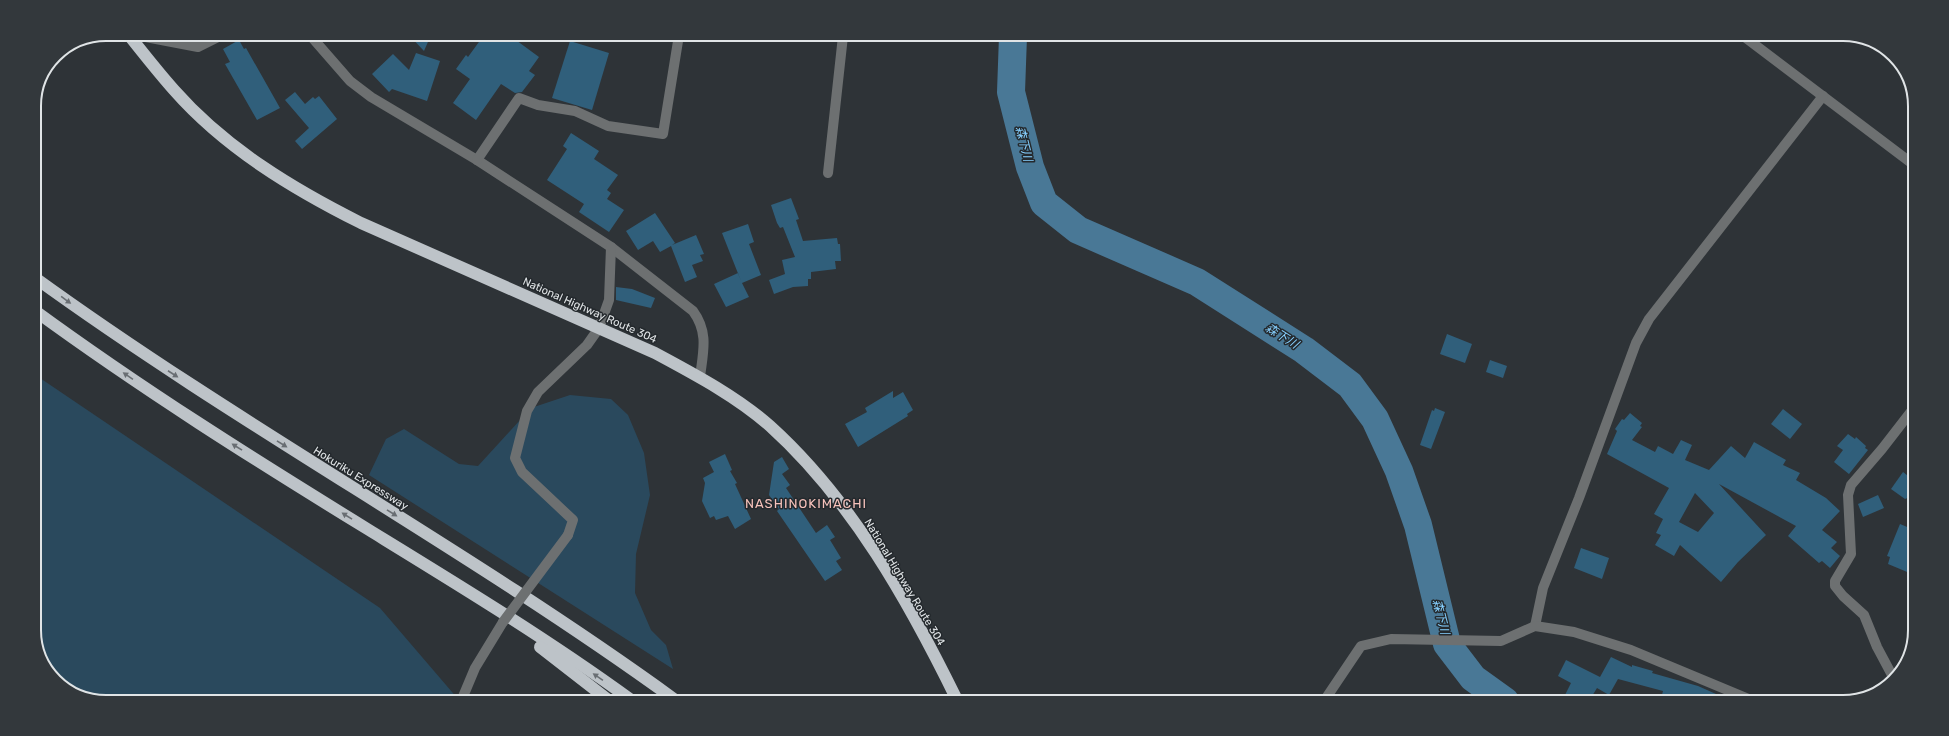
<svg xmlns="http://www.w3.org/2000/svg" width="1949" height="736" viewBox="0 0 1949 736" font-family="Rubik,'Noto Sans JP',sans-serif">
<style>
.green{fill:#2a495d}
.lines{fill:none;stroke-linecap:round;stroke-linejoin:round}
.river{stroke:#497896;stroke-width:28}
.building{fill:#305f7b;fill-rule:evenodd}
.minor{stroke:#6d7071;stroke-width:10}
.highway{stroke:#bdc3c8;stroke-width:12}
.minor-bridge{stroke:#6d7071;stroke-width:10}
.oneway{fill:#696e73}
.labels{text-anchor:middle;stroke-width:3;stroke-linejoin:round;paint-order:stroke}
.street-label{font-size:11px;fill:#e0e4e6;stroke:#24292d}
.water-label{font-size:12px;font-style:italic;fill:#86d0ff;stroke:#24292d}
.quarter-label{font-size:13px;letter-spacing:1px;fill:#f6c2bb;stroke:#24292d}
.rim{fill:none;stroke:#e0e4e6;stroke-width:2}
</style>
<rect width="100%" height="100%" fill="#2e3337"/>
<g class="green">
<polygon points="34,374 380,608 458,699 83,698 49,673 34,635"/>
<polygon points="570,395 611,399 628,415 644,453 650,495 636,554 635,593 651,630 666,645 673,669 369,475 386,439 404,429 459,464 478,466 531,408"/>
</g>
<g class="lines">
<polyline class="river" points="1013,36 1011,92 1030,167 1044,203 1078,230 1197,282 1304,350 1350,385 1375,419 1399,471 1418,525 1447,644 1473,678 1505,701"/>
</g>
<g class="building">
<polygon points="409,35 431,35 424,51"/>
<polygon points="484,35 509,35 539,57 529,71 535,75 522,92 515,93 501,84 476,120 453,103 470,79 456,69 466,55 468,57"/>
<polygon points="239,40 244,49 246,48 280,108 257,120 225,64 230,62 223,49"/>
<polygon points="570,41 609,53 592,110 552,98"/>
<polygon points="416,53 440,61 427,101 392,89 389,92 372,74 393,54 409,70"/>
<polygon points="295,92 305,104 313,97 315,99 319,96 337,119 302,149 295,141 309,128 285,100"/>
<polygon points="571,133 599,151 594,159 618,175 607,190 611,193 607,199 624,210 609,232 579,212 584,204 547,180 567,149 563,146"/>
<polygon points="791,198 799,219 796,220 803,241 837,238 838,244 840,244 841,261 835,261 836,269 811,272 811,279 808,279 808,286 793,287 774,294 769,280 785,274 782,260 795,257 783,227 780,228 777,223 771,205"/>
<polygon points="655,213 675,243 672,245 696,235 704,254 700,255 703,261 692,265 697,277 685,282 671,246 660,252 653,241 638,250 626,231"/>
<polygon points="748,224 754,242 749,244 761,275 742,283 749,297 726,307 714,284 738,273 741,281 722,233"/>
<polygon points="616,287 632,289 655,298 651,308 616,300"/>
<polygon points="1447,334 1472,344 1465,363 1440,354"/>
<polygon points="1490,360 1507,366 1503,378 1486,372"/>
<polygon points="893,391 893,398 903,392 913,410 907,414 908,416 858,447 845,424 867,412 865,408"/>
<polygon points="1435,408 1445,412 1431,449 1420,445 1432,410 1434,411"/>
<polygon points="1783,409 1802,424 1790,439 1771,424"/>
<path d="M1630,413L1642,423L1640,426L1642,427L1632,440L1655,452L1658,446L1673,454L1681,440L1692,445L1685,460L1709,470L1731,446L1745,458L1754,442L1786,460L1783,465L1800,473L1796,480L1826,498L1840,511L1822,530L1837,542L1831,548L1840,556L1830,568L1822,561L1819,563L1788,536L1796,526L1719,484L1766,535L1738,562L1721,582L1680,545L1674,556L1655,545L1661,535L1656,533L1663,519L1654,514L1669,488L1607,454L1617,431L1615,429L1622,419L1624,420ZM1695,493L1714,513L1698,532L1679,522Z"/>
<polygon points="1848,434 1855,439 1856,437 1866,446 1865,448 1868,450 1849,474 1834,462 1843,450 1837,446"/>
<polygon points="725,454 732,470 730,471 737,483 735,484 751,519 735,529 728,516 716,520 714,516 710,518 702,501 705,483 703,478 714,472 709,462"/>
<polygon points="782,457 789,469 782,474 790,485 786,488 816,533 827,525 835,537 830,540 841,558 836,561 842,570 825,581 777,511 779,509 769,495 774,462"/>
<polygon points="1903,472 1912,479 1912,496 1905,499 1891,489"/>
<polygon points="1878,495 1884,508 1863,517 1858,504"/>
<polygon points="1900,524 1912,529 1912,574 1888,564 1890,557 1887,556"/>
<polygon points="1581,548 1609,558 1602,579 1574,568"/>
<polygon points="1611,657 1632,667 1632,665 1653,671 1652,673 1698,686 1734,702 1660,702 1663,691 1618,679 1609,695 1597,688 1589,701 1562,701 1571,683 1558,676 1566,660 1600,677"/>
</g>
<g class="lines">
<g class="minor">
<polyline points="130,34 198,47 224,34"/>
<path d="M309,34L350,81L371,97L477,160L611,247L693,311C709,333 703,352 700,377"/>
<polyline points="1746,38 1914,165"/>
<polyline points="477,160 519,98 538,105 575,111 608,126 663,134 679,35"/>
<polyline points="828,173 843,36"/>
<polyline points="568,535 573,520 522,472 515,458 527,411 538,392 587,345 599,328 609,300 611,247"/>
<polyline points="1535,626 1543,588 1579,498 1636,343 1649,319 1823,96"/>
<polyline points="1893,677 1877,647 1864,615 1843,596 1835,586 1835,581 1851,554 1848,495 1851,485 1882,449 1913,409"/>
<polyline points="462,699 475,668 503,622"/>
<polyline points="1324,701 1361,646 1391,639 1501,641 1535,626 1574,632 1631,650 1756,702"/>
</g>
<g class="highway">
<path d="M128,34C143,53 158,72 174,90C225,148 293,189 361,223L655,353C694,374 736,396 770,426C852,500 909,602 957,700"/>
<path d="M34,277C241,427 467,549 674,699"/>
<path d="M34,310C142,389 255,460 369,530C457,584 546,638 630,699"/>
<polyline points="540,647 607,699"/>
</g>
<polyline class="minor-bridge" points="503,622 568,535"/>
</g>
<defs><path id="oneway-solid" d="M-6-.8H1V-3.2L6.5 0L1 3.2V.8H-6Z"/></defs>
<g class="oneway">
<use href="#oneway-solid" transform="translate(66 300) rotate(36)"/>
<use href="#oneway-solid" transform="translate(173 374) rotate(33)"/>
<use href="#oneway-solid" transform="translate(128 376) rotate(-146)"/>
<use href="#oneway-solid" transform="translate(282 444) rotate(32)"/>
<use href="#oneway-solid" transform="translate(237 447) rotate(-148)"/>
<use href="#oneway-solid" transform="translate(392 513) rotate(32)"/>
<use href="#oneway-solid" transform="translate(347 516) rotate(-148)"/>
<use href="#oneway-solid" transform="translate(598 677) rotate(-146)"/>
</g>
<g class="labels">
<g class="street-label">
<text transform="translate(590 310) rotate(24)" y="4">National Highway Route 304</text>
<text transform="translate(361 478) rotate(32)" y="4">Hokuriku Expressway</text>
<text transform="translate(905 582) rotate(59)" y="4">National Highway Route 304</text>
</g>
<g class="water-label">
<text transform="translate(1024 144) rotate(76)" y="4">森下川</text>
<text transform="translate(1282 336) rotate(32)" y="4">森下川</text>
<text transform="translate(1441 617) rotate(76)" y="4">森下川</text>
</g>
<g class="quarter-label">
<text x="806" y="508">NASHINOKIMACHI</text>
</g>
</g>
<path d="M0 0H1949V736H0ZM106 41H1843A65 65 0 0 1 1908 106V630A65 65 0 0 1 1843 695H106A65 65 0 0 1 41 630V106A65 65 0 0 1 106 41Z" fill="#33383c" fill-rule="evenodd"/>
<path class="rim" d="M106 41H1843A65 65 0 0 1 1908 106V630A65 65 0 0 1 1843 695H106A65 65 0 0 1 41 630V106A65 65 0 0 1 106 41Z"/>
</svg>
